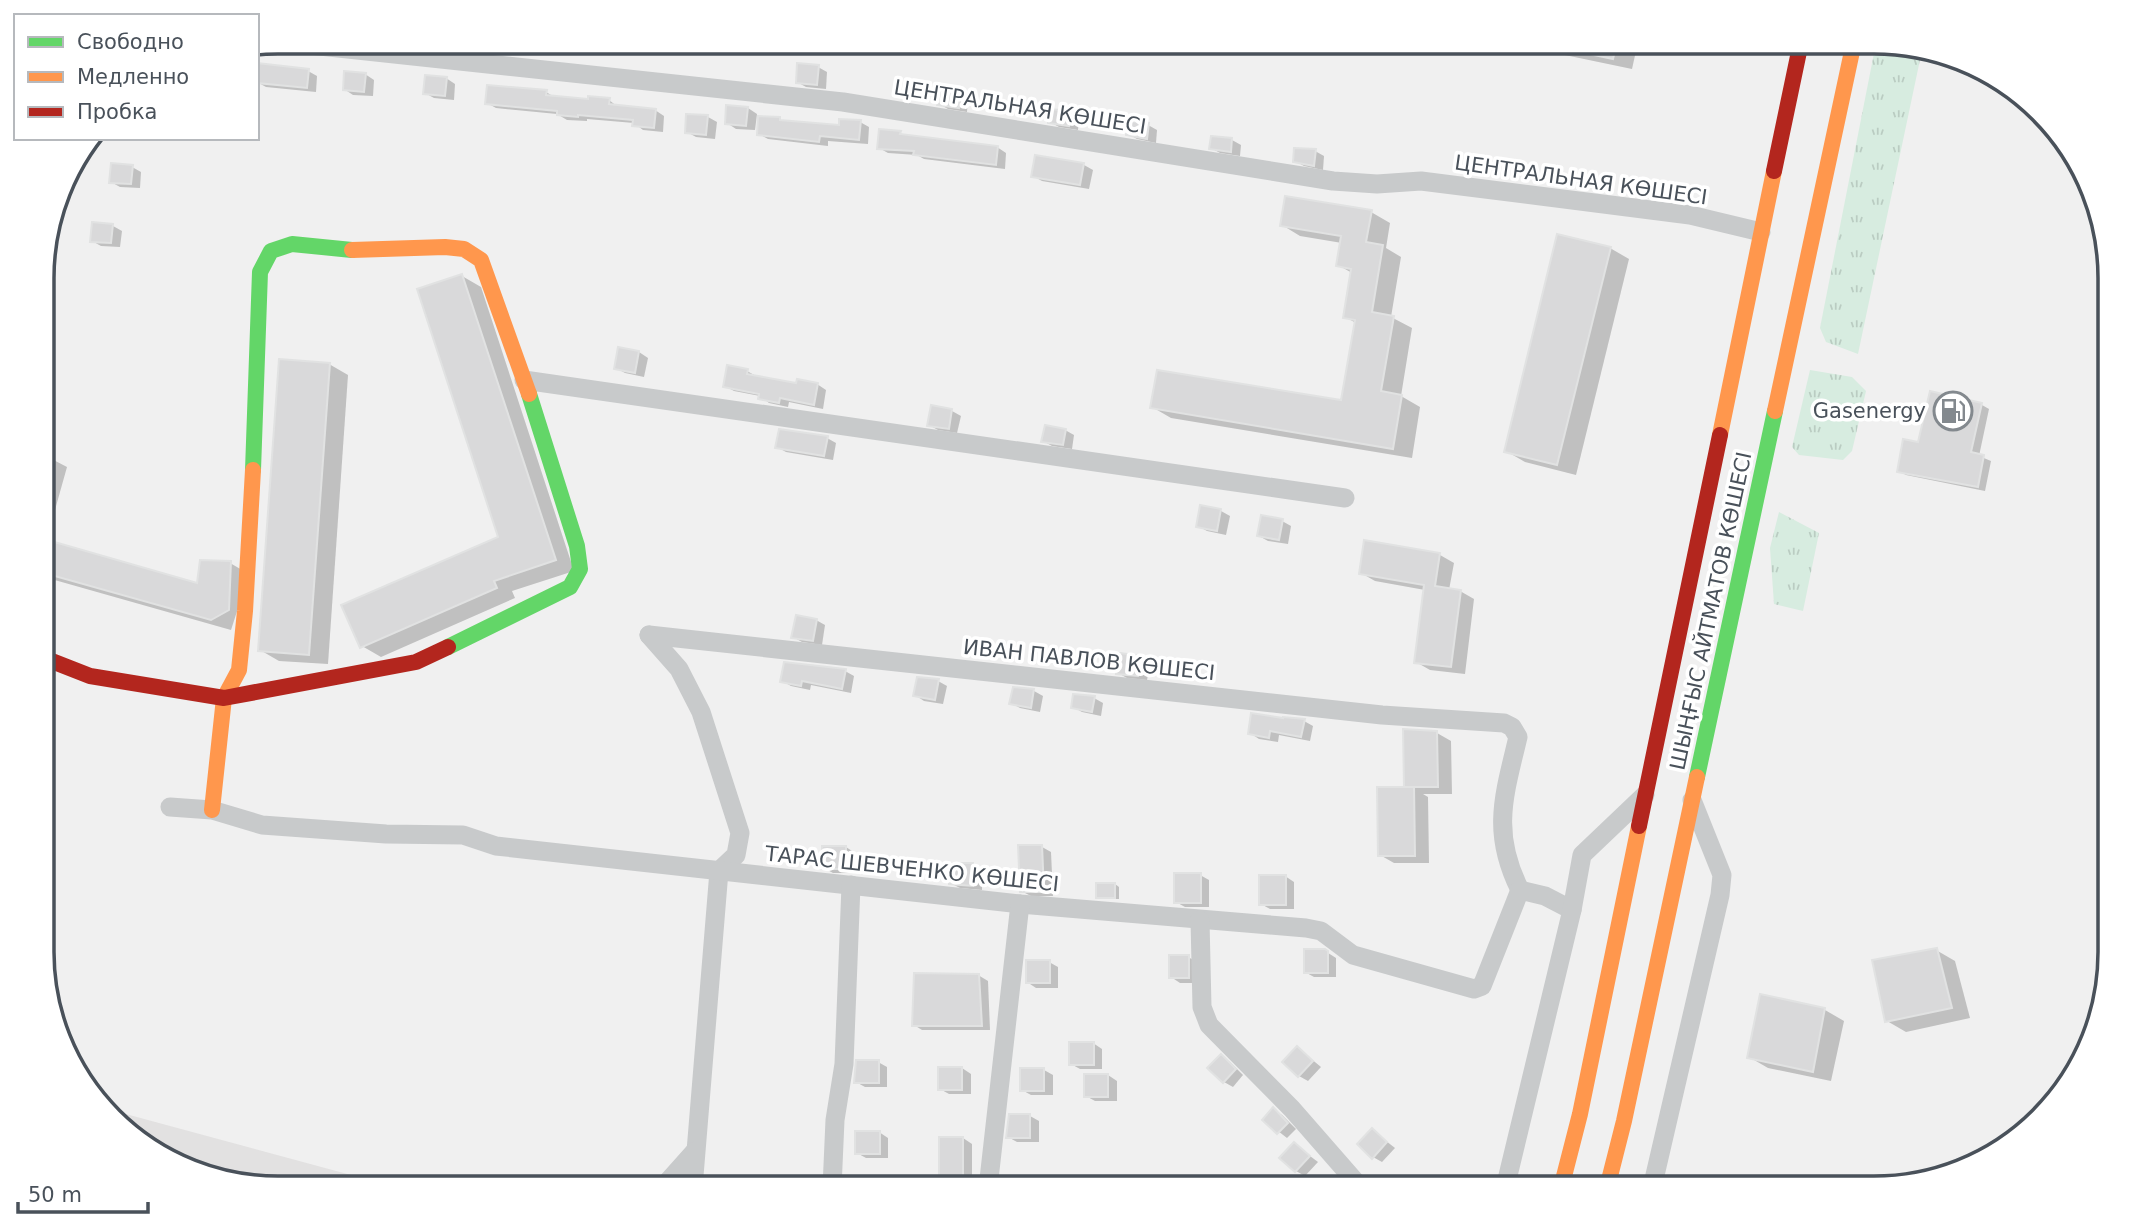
<svg xmlns="http://www.w3.org/2000/svg" width="2152" height="1230" viewBox="0 0 2152 1230" font-family="'DejaVu Sans',sans-serif">
<style>
.education{fill:#e2e1e1}
.grass{fill:url(#grass-tufts)}
.shadow{fill:#0003}
.building{fill:#d9d9da;stroke:#e1e2e2;stroke-width:2}
.lines{fill:none;stroke-linecap:round;stroke-linejoin:round}
.street{stroke:#c8cacb;stroke-width:19}
.fast{stroke:#63d668;stroke-width:16}
.slow{stroke:#ff974d;stroke-width:16}
.jam{stroke:#b3261e;stroke-width:16}
.labels{text-anchor:middle;stroke-width:7;stroke-linejoin:round;paint-order:stroke}
.street-label{font-size:21px;fill:#49515a;stroke:#fff}
.poi-label{font-size:21px;fill:#49515a;stroke:#fff;text-anchor:end}
.rim{fill:none;stroke:#49515a;stroke-width:3.5}
</style>
<defs>
<pattern id="grass-tufts" width="24" height="20" patternUnits="userSpaceOnUse" patternTransform="scale(1.75)"><rect width="24" height="20" fill="#d7ece0"/><path d="M3 7l-1-3M5 7V3M7 7l1-3M15 17l-1-3M17 17v-4M19 17l1-3" fill="none" stroke="#baccc2"/></pattern>
</defs>
<rect width="100%" height="100%" fill="#f0f0f0"/>
<polygon class="education" points="111,1110 399,1188 278,1188 161,1157"/>
<g class="grass">
<polygon points="1876,43 1921,55 1858,354 1826,342 1820,328"/>
<polygon points="1810,370 1852,377 1866,391 1852,451 1843,460 1799,455 1792,447"/>
<polygon points="1779,512 1819,533 1803,611 1774,604 1770,548"/>
</g>
<g class="shadow">
<polygon points="1503,42 1638,42 1632,69"/>
<polygon points="818,67 827,72 826,89 806,87 797,82"/>
<polygon points="308,71 317,76 316,92 266,87 257,82"/>
<polygon points="365,74 374,80 373,96 353,95 344,89"/>
<polygon points="446,78 455,84 454,100 434,98 425,93"/>
<polygon points="546,92 556,98 590,101 609,100 618,107 655,110 664,116 663,132 643,130 634,123 587,119 587,121 567,120 557,114 496,108 487,103"/>
<polygon points="959,94 968,99 967,112 948,109 939,104"/>
<polygon points="748,108 757,114 755,130 736,129 727,123"/>
<polygon points="1070,112 1079,118 1078,130 1059,127 1050,122"/>
<polygon points="708,117 717,122 715,139 696,137 687,132"/>
<polygon points="779,119 784,122 840,126 860,122 869,127 868,144 828,141 828,146 768,139 759,134"/>
<polygon points="1148,125 1157,130 1156,143 1137,139 1128,134"/>
<polygon points="900,133 908,137 997,147 1006,153 1005,169 924,159 917,155 888,153 879,148"/>
<polygon points="1232,140 1241,145 1240,156 1220,153 1211,148"/>
<polygon points="1315,151 1324,156 1323,170 1304,166 1295,161"/>
<polygon points="1036,157 1084,165 1093,170 1089,189 1042,181 1033,176"/>
<polygon points="132,167 141,172 140,188 120,187 111,182"/>
<polygon points="1371,212 1390,223 1386,248 1401,257 1391,317 1412,328 1401,396 1420,407 1412,458 1171,418 1152,407 1343,402 1356,323 1345,317 1352,273 1338,265 1342,243 1300,236 1282,225"/>
<polygon points="113,226 122,231 120,247 101,246 92,241"/>
<polygon points="1610,248 1629,259 1576,475 1525,462 1506,451"/>
<polygon points="462,276 481,287 574,571 512,591 515,598 381,657 362,646 500,538"/>
<polygon points="639,352 648,358 644,377 625,373 616,368"/>
<polygon points="329,364 348,375 328,664 279,661 260,650"/>
<polygon points="747,371 756,376 797,386 817,384 826,390 823,409 789,402 788,407 769,403 760,396 734,391 725,386"/>
<polygon points="1931,393 1982,405 1989,409 1979,456 1991,461 1985,491 1906,475 1899,471 1919,444"/>
<polygon points="952,411 961,416 957,433 938,430 929,425"/>
<polygon points="1065,430 1074,435 1072,449 1052,446 1043,441"/>
<polygon points="827,438 836,443 833,460 786,452 777,447"/>
<polygon points="44,455 67,467 46,542 199,585 230,563 249,574 231,630 44,577"/>
<polygon points="1201,507 1221,511 1230,516 1226,535 1207,531 1198,526"/>
<polygon points="1282,521 1291,526 1288,544 1268,541 1259,536"/>
<polygon points="1440,555 1454,563 1449,590 1460,591 1474,599 1465,674 1430,670 1416,662 1425,590 1375,581 1361,573"/>
<polygon points="816,620 825,625 822,645 802,642 793,637"/>
<polygon points="1141,658 1150,663 1147,680 1127,678 1118,673"/>
<polygon points="845,671 854,676 851,693 811,685 810,690 791,686 782,681"/>
<polygon points="938,681 947,686 943,704 924,701 915,695"/>
<polygon points="1014,689 1034,691 1043,696 1040,712 1020,708 1011,703"/>
<polygon points="1094,698 1103,703 1101,716 1082,712 1073,707"/>
<polygon points="1304,721 1313,726 1310,741 1279,735 1278,742 1259,739 1250,733"/>
<polygon points="1437,733 1451,741 1452,794 1423,794 1428,797 1429,863 1394,863 1380,855 1406,789"/>
<polygon points="846,847 855,853 855,873 833,873 824,868"/>
<polygon points="1042,847 1051,852 1053,896 1031,896 1021,891"/>
<polygon points="973,865 982,870 982,890 960,888 950,883"/>
<polygon points="1200,875 1209,880 1209,907 1185,907 1176,902"/>
<polygon points="1285,876 1294,882 1294,909 1270,909 1261,904"/>
<polygon points="1115,884 1119,887 1119,899 1101,899 1097,897"/>
<polygon points="1936,950 1955,961 1970,1018 1906,1032 1887,1021"/>
<polygon points="1325,951 1336,958 1336,977 1314,977 1305,972"/>
<polygon points="1188,957 1197,962 1198,983 1180,983 1171,977"/>
<polygon points="1049,962 1058,967 1058,988 1036,988 1027,982"/>
<polygon points="978,975 988,981 990,1030 922,1030 914,1025"/>
<polygon points="1761,996 1825,1010 1844,1021 1831,1081 1768,1068 1749,1057"/>
<polygon points="1093,1043 1102,1049 1102,1069 1080,1069 1071,1064"/>
<polygon points="1298,1048 1321,1067 1308,1081 1299,1076"/>
<polygon points="1221,1056 1230,1062 1243,1075 1233,1087 1224,1082"/>
<polygon points="878,1062 887,1067 887,1087 865,1087 856,1082"/>
<polygon points="962,1068 971,1074 971,1094 949,1094 940,1089"/>
<polygon points="1044,1070 1053,1075 1053,1095 1031,1095 1022,1090"/>
<polygon points="1108,1075 1117,1081 1117,1101 1095,1101 1086,1096"/>
<polygon points="1274,1110 1282,1115 1296,1129 1287,1138 1264,1120"/>
<polygon points="1030,1116 1039,1121 1039,1142 1017,1142 1008,1137"/>
<polygon points="1372,1130 1395,1148 1382,1162 1373,1157"/>
<polygon points="879,1132 888,1138 888,1158 866,1158 857,1153"/>
<polygon points="963,1138 972,1144 972,1188 941,1188"/>
<polygon points="1294,1144 1318,1162 1305,1176 1296,1171"/>
</g>
<g class="building">
<polygon points="1562,42 1617,42 1613,59 1561,48"/>
<polygon points="257,63 309,69 307,88 257,83"/>
<polygon points="797,63 819,65 817,85 796,83"/>
<polygon points="344,71 366,73 364,92 343,90"/>
<polygon points="425,75 447,77 445,96 423,94"/>
<polygon points="487,85 547,90 546,95 588,99 588,96 610,98 609,104 656,109 654,128 632,126 633,120 578,115 578,117 557,115 557,111 485,104"/>
<polygon points="938,90 960,92 959,108 937,105"/>
<polygon points="726,105 748,107 746,126 725,124"/>
<polygon points="1049,109 1071,111 1069,126 1048,123"/>
<polygon points="686,114 708,115 706,135 685,133"/>
<polygon points="758,116 780,117 780,120 839,125 839,119 861,120 859,140 820,136 819,142 757,135"/>
<polygon points="1127,121 1149,123 1147,139 1126,135"/>
<polygon points="879,129 901,131 900,134 998,146 996,165 913,155 914,151 877,149"/>
<polygon points="1211,136 1232,138 1231,152 1209,149"/>
<polygon points="1294,148 1316,149 1314,166 1293,162"/>
<polygon points="1035,155 1084,163 1080,185 1031,177"/>
<polygon points="111,163 133,165 131,184 109,183"/>
<polygon points="1285,196 1372,210 1366,242 1383,245 1372,312 1394,316 1381,391 1402,395 1393,449 1150,408 1157,370 1341,400 1355,320 1343,318 1351,269 1336,266 1341,236 1280,226"/>
<polygon points="92,222 113,224 111,243 90,242"/>
<polygon points="1557,234 1611,247 1557,465 1504,452"/>
<polygon points="462,274 556,560 494,581 497,588 360,648 341,605 498,537 417,289"/>
<polygon points="618,347 639,351 635,373 614,369"/>
<polygon points="279,359 330,363 309,655 258,651"/>
<polygon points="727,365 748,369 747,374 796,383 797,379 818,383 814,405 780,398 779,403 758,399 759,394 723,387"/>
<polygon points="1930,391 1982,403 1971,452 1984,455 1978,487 1897,472 1903,439 1918,442"/>
<polygon points="931,405 952,409 949,429 927,426"/>
<polygon points="1045,425 1066,429 1063,445 1041,442"/>
<polygon points="779,429 828,436 824,456 775,448"/>
<polygon points="1200,505 1221,509 1217,531 1196,527"/>
<polygon points="1261,515 1283,519 1279,540 1257,536"/>
<polygon points="44,539 197,583 200,560 231,561 229,610 211,620 44,573"/>
<polygon points="1364,540 1440,553 1435,586 1461,590 1451,667 1414,663 1424,585 1359,574"/>
<polygon points="796,615 817,619 813,641 791,638"/>
<polygon points="1120,653 1142,656 1138,676 1116,674"/>
<polygon points="784,662 846,669 842,689 802,681 801,686 780,682"/>
<polygon points="917,677 939,679 935,700 913,696"/>
<polygon points="1013,687 1034,689 1031,708 1009,704"/>
<polygon points="1073,694 1095,696 1092,712 1071,708"/>
<polygon points="1251,713 1283,718 1283,717 1305,719 1301,737 1270,731 1269,738 1248,734"/>
<polygon points="1403,729 1437,731 1438,787 1404,787"/>
<polygon points="1377,787 1414,787 1415,856 1378,856"/>
<polygon points="1018,845 1042,845 1044,892 1020,892"/>
<rect x="822" y="846" width="24" height="23"/>
<polygon points="949,863 973,863 973,886 949,884"/>
<rect x="1174" y="873" width="27" height="30"/>
<rect x="1259" y="875" width="27" height="30"/>
<rect x="1096" y="883" width="19" height="15"/>
<polygon points="1937,948 1952,1008 1885,1022 1872,960"/>
<polygon points="1304,949 1325,949 1328,951 1328,973 1304,973"/>
<rect x="1169" y="955" width="20" height="23"/>
<rect x="1026" y="960" width="24" height="23"/>
<polygon points="914,973 979,974 982,1026 912,1026"/>
<polygon points="1760,994 1825,1008 1813,1072 1747,1058"/>
<rect x="1069" y="1042" width="25" height="23"/>
<polygon points="1297,1046 1313,1061 1298,1077 1282,1062"/>
<polygon points="1221,1054 1236,1069 1223,1083 1207,1068"/>
<polygon points="856,1060 879,1060 879,1083 854,1083"/>
<rect x="938" y="1067" width="24" height="23"/>
<rect x="1020" y="1068" width="24" height="23"/>
<rect x="1084" y="1074" width="24" height="23"/>
<polygon points="1273,1107 1288,1123 1277,1134 1262,1120"/>
<polygon points="1009,1114 1030,1114 1030,1138 1006,1138"/>
<polygon points="1372,1128 1387,1142 1372,1159 1357,1144"/>
<rect x="855" y="1131" width="25" height="23"/>
<rect x="939" y="1137" width="24" height="51"/>
<polygon points="1294,1142 1310,1156 1295,1172 1279,1158"/>
</g>
<g class="lines">
<g class="street">
<polyline points="270,44 301,44 843,102 1333,181 1377,184 1421,181 1690,215 1761,232"/>
<polyline points="524,380 1345,498"/>
<path d="M649,635L1382,715L1504,723L1512,727L1518,737C1504,796 1491,832 1520,890"/>
<polyline points="649,635 679,669 701,712 740,833 736,855 719,871 693,1188"/>
<polyline points="170,807 212,810 262,825 386,834 463,835 496,846 1020,904 1306,928 1321,931 1353,955 1474,989 1482,986 1520,890 1545,896 1572,910"/>
<polyline points="1200,920 1202,1007 1209,1025 1292,1109 1361,1188"/>
<polyline points="662,1188 695,1151"/>
<polyline points="832,1188 835,1120 844,1064 851,885"/>
<polyline points="988,1188 1020,904"/>
<polyline points="1505,1188 1572,910 1582,855 1645,795"/>
<polyline points="1652,1188 1720,895 1722,875 1692,800"/>
</g>
<g class="fast">
<polyline points="253,470 260,272 271,251 292,244 352,250"/>
<polyline points="448,647 570,587 580,569 577,546 529,394"/>
<polyline points="1697,777 1775,411"/>
</g>
<g class="slow">
<polyline points="352,250 445,247 464,249 481,260 529,394"/>
<polyline points="1775,411 1854,42"/>
<polyline points="1720,435 1774,171"/>
<polyline points="212,810 224,698 239,670 245,611 253,470"/>
<polyline points="1561,1188 1580,1114 1639,826"/>
<polyline points="1607,1188 1624,1121 1697,777"/>
</g>
<g class="jam">
<polyline points="1774,171 1801,42"/>
<polyline points="44,658 90,676 224,698 416,662 448,647"/>
<polyline points="1639,826 1720,435"/>
</g>
</g>
<defs>
<symbol id="fuel-ring" viewBox="-11 -11 22 22"><circle r="9.5" fill="#fff" stroke="#83898e" stroke-width="1.5"/><path d="M-5.5-6h7V0h2V4h1.3V-2.5L3-4.5l.8-.8L6-3V5H2.5V1h-1V6h-7ZM-4.2-4.7v3.2H.2V-4.7Z" fill="#83898e"/></symbol>
</defs>
<g fill-rule="evenodd">
<use href="#fuel-ring" x="1931" y="389" width="44" height="44"/>
</g>
<g class="labels">
<g class="street-label">
<text transform="translate(1020 107) rotate(9)" y="7">ЦЕНТРАЛЬНАЯ КӨШЕСІ</text>
<text transform="translate(1581 180) rotate(8)" y="7">ЦЕНТРАЛЬНАЯ КӨШЕСІ</text>
<text transform="translate(1711 611) rotate(-78)" y="7">ШЫҢҒЫС АЙТМАТОВ КӨШЕСІ</text>
<text transform="translate(1089 660) rotate(6)" y="7">ИВАН ПАВЛОВ КӨШЕСІ</text>
<text transform="translate(912 869) rotate(6)" y="7">ТАРАС ШЕВЧЕНКО КӨШЕСІ</text>
</g>
<g class="poi-label">
<text x="1926" y="418">Gasenergy</text>
</g>
</g>
<path d="M0 0H2152V1230H0ZM278 54H1874A224 224 0 0 1 2098 278V952A224 224 0 0 1 1874 1176H278A224 224 0 0 1 54 952V278A224 224 0 0 1 278 54Z" fill="#fff" fill-rule="evenodd"/>
<path class="rim" d="M278 54H1874A224 224 0 0 1 2098 278V952A224 224 0 0 1 1874 1176H278A224 224 0 0 1 54 952V278A224 224 0 0 1 278 54Z"/>
<rect x="14" y="14" width="245" height="126" fill="#ffffff" stroke="#b6b9bd" stroke-width="2"/>
<rect x="28" y="37" width="35" height="10" fill="#63d668" stroke="#b6b9bd" stroke-width="2"/>
<text x="77" y="49" font-size="21" fill="#49515a">Свободно</text>
<rect x="28" y="72" width="35" height="10" fill="#ff974d" stroke="#b6b9bd" stroke-width="2"/>
<text x="77" y="84" font-size="21" fill="#49515a">Медленно</text>
<rect x="28" y="107" width="35" height="10" fill="#b3261e" stroke="#b6b9bd" stroke-width="2"/>
<text x="77" y="119" font-size="21" fill="#49515a">Пробка</text>
<path d="M18 1202v10h130v-10" fill="none" stroke="#49515a" stroke-width="3.5"/>
<text x="28" y="1202" font-size="21" fill="#49515a" stroke="#ffffff" stroke-width="5" paint-order="stroke">50 m</text>
</svg>
